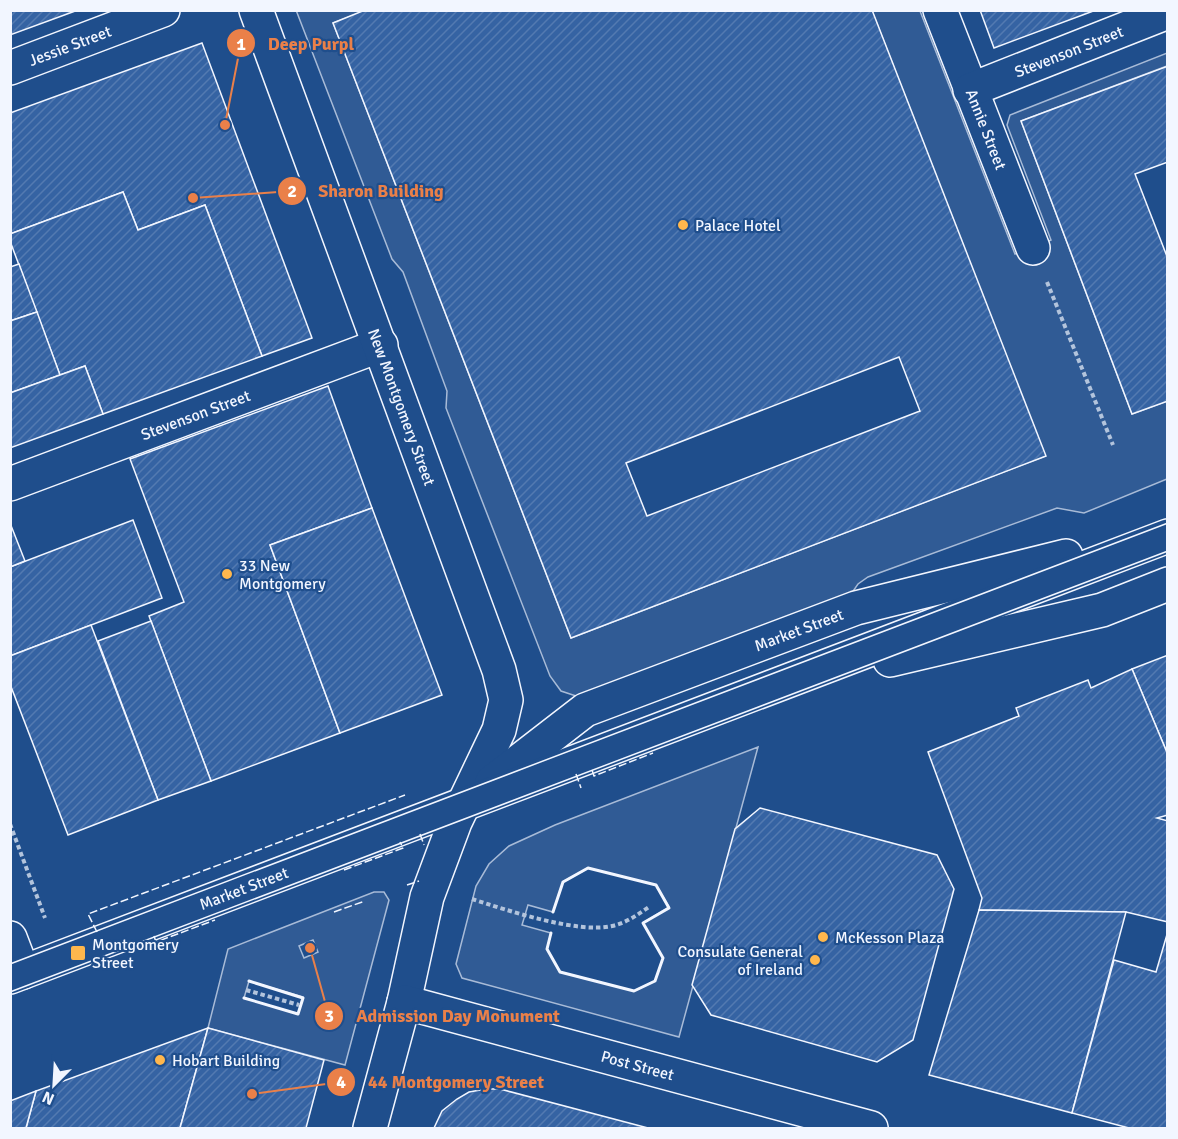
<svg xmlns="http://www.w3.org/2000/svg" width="1178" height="1139" viewBox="0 0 1178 1139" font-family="Signika,sans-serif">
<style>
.built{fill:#305b95;stroke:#a8bbd7;stroke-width:1.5;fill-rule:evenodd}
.building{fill:url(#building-hatch);stroke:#f2f6ff;stroke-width:1.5;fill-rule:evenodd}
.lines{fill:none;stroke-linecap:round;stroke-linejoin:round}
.street-casing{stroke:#f2f6ff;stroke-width:36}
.secondary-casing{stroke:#f2f6ff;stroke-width:36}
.path{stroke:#b3c4dc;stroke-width:4;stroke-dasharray:4.5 3;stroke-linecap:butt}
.street{stroke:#1f4e8c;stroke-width:33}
.secondary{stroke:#1f4e8c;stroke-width:33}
.tram{stroke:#f2f6ff;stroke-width:1.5}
.fence{stroke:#f2f6ff;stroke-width:1.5;stroke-dasharray:8 3;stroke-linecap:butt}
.wall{stroke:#f2f6ff;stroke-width:3}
.poi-dot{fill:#ffb74d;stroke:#1f4e8c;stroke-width:2}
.labels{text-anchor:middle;stroke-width:4.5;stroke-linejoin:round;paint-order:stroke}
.street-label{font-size:16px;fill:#f2f6ff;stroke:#1f4e8c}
.poi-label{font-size:16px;fill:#f2f6ff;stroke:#1f4e8c;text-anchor:start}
.leader{fill:none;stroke:#ea8049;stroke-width:2}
.callout-dot{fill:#ea8049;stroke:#1f4e8c;stroke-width:2}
.mark-label{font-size:18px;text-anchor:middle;font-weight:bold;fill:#fff}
.callout-label{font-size:18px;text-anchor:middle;font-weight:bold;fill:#ea8049;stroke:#1f4e8c;stroke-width:4.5;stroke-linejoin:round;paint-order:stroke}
</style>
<defs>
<pattern id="building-hatch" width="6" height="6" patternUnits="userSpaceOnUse" patternTransform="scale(1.5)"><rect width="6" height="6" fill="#3563a3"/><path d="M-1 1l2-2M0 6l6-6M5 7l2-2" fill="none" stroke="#537ab1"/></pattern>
</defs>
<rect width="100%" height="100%" fill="#1f4e8c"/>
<g class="built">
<polygon points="296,10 365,11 333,23 571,638 1045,456 872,11 920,11 1015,254 1051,240 1007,125 1010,115 1167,53 1167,66 1021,121 1132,414 1167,401 1167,479 1084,513 1057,508 868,577 858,584 849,597 579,697 561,691 550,676 446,408 447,391 403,272 392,259"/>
<path d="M758,747L679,1037L462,978L456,964L476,886L489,864L509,846L555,825ZM588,868L656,885L669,907L643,923L663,958L655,981L634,991L560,972L547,949L551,933L522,925L528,905L553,912L563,882Z"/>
<path d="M374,892H384L389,900L345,1065L208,1028L228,949ZM313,940L318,952L304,958L299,946ZM249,981L303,997L298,1014L244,998Z"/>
</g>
<g class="building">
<polygon points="10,10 78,10 10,35"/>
<path d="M365,10H872L1046,456L571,638L333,23ZM899,357L920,411L647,516L626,463Z"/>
<polygon points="980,10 1096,10 994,48"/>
<polygon points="202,43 312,338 262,356 205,205 138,230 123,192 10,234 10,113"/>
<polygon points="1168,66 1168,162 1135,174 1168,259 1168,401 1132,414 1021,121"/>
<polygon points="123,192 138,230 205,205 262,356 103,414 85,366 60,375 10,241 10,234"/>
<polygon points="19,264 37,312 10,321 10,267"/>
<polygon points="37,312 60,375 10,393 10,321"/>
<polygon points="85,366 103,414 10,448 10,393"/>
<polygon points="328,386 372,508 270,545 340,733 211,781 149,616 184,602 130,459"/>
<polygon points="372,508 442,695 340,733 270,545"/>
<polygon points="133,520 162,598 10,656 10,567"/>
<polygon points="10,523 25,561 10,567"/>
<polygon points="151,621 211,781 158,800 98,641"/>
<polygon points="91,625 158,800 68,835 10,684 10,656"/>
<polygon points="1168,655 1168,755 1132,669"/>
<polygon points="1132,669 1168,755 1168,815 1157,818 1168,821 1168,922 1126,912 979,910 982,898 928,752 1019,716 1016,708 1088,680 1091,688"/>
<polygon points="760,808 937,855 954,889 913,1040 877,1062 711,1015 692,985 735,829"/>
<polygon points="979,910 1126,912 1072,1113 929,1075"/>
<polygon points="1168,931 1168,1128 1129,1128 1072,1113 1114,960 1156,972"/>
<polygon points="208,1028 180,1128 26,1128 36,1091"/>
<polygon points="208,1028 324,1060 306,1128 180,1128"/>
<polygon points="486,1089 500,1089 648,1128 434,1128 442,1111 457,1099 469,1092"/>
<polygon points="36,1091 26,1128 10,1128 10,1101"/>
</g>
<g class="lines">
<defs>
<g id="street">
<path id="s1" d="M940,10L1033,248"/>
<path id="s2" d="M10,68L163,10"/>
<path id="s3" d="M970,90L1168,12"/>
<path id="s4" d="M10,484L381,345"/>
</g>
<g id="secondary">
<path id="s5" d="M256,10L499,670L506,700L499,730L455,822L427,897L404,1002L370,1128"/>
<polyline points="890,660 1102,610 1168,584"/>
<path id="s6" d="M492,782L585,710L856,608L1066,556"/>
<polyline points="10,938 23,972"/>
<path id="s7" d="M10,977L1168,536"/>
<path id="s8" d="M404,1002L871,1128"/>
</g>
</defs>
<use href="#street" class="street-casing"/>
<use href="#secondary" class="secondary-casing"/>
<g class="path">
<polyline points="1047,282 1113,445"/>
<polyline points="10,824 45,918"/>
<path d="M472,899C506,910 578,934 612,926C626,923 637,915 649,907"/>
<polyline points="246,990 299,1005"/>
</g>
<use href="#street" class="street"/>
<use href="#secondary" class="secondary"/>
<g class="tram">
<polyline points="10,964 1168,523"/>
<polyline points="10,992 1168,551"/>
</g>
<g class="fence">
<polyline points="592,770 594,776 653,753"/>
<polyline points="576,774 581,788"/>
<polyline points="420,834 424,845"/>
<polyline points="344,870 403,848 400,842"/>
<polyline points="407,885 419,881"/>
<polyline points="334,912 365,901"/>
<polyline points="97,932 88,914 405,795"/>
<polyline points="154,936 156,942 215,920"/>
</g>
<g class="wall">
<polyline points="551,933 547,949 560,972 634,991 655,981 663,958 643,923 669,908 656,885 588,868 563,882 553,912"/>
<polyline points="244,998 298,1014 303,998 249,981"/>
</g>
</g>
<g class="poi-dot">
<circle cx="683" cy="225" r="6"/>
<circle cx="227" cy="574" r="6"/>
<circle cx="823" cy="937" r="6"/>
<rect x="70" y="945" width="16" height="16" rx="3"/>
<circle cx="815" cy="960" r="6"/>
<circle cx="160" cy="1060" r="6"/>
</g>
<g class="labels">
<g class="street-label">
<text dy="6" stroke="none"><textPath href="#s2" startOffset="64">Jessie Street</textPath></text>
<text dy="6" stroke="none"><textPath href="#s3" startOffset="106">Stevenson Street</textPath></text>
<text dy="6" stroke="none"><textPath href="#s1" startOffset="128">Annie Street</textPath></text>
<text dy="6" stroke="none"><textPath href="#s5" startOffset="423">New Montgomery Street</textPath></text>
<text dy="6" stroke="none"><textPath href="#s4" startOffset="198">Stevenson Street</textPath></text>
<text dy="6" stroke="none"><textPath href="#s6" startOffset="346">Market Street</textPath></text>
<text dy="6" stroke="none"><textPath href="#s7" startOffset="250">Market Street</textPath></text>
<text dy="6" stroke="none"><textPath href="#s8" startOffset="242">Post Street</textPath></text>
</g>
<g class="poi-label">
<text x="695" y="231">Palace Hotel</text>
<text x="239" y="571">33 New<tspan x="239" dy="18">Montgomery</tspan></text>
<text x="835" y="943">McKesson Plaza</text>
<text x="92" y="950">Montgomery<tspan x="92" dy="18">Street</tspan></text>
<text x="803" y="957" text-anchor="end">Consulate General<tspan x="803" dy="18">of Ireland</tspan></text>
<text x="172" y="1066">Hobart Building</text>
</g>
</g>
<path class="leader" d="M225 125L241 43M193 198L292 191M310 948L329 1016M252 1094L341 1082"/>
<g class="callout-dot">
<circle cx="225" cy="125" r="6"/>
<circle cx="193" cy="198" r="6"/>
<circle cx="310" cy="948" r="6"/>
<circle cx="252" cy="1094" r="6"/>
<circle cx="241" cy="43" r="15"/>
<circle cx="292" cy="191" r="15"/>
<circle cx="329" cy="1016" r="15"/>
<circle cx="341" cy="1082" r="15"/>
</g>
<g class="mark-label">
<text x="241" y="50">1</text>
<text x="292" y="197">2</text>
<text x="329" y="1022">3</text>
<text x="341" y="1088">4</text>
</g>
<g class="callout-label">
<text x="311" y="50">Deep Purpl</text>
<text x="381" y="197">Sharon Building</text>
<text x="458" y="1022">Admission Day Monument</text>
<text x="456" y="1088">44 Montgomery Street</text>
</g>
<rect width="1178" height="1139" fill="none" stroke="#f2f6ff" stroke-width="24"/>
<g transform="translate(54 1085) rotate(204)" stroke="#1f4e8c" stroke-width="4.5" paint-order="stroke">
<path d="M0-4.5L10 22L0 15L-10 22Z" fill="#f2f6ff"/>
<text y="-9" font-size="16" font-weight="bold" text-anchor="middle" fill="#f2f6ff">N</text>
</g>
</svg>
